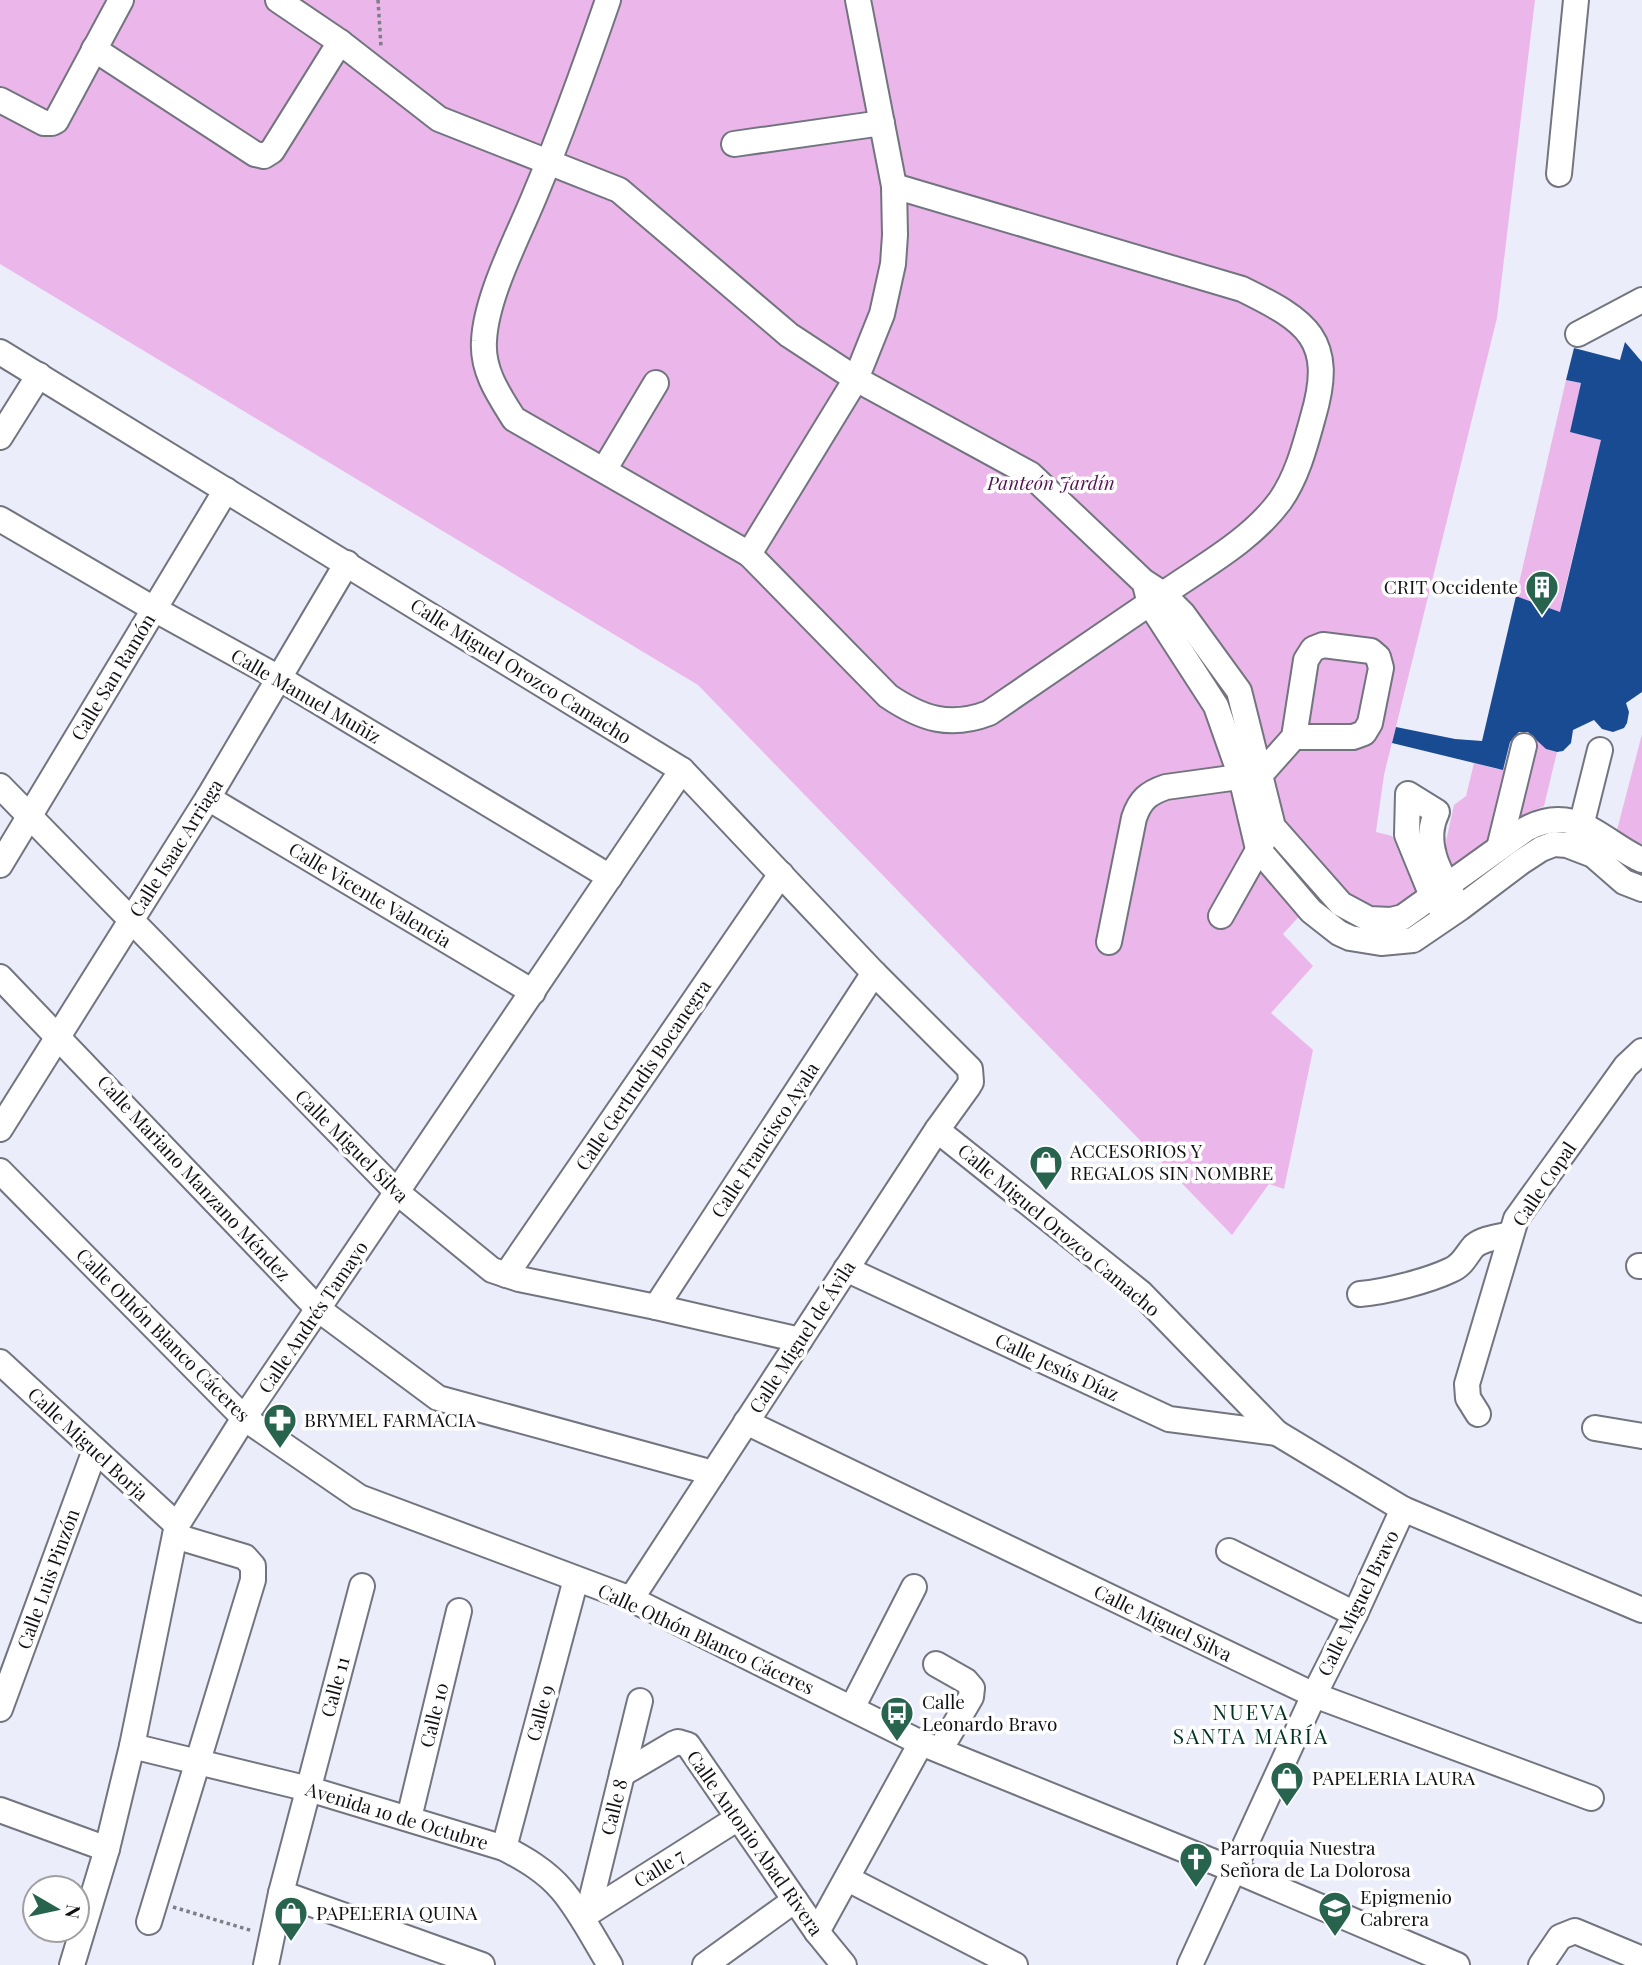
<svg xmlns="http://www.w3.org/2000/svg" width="1642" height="1965" viewBox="0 0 1642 1965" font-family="'Playfair Display',serif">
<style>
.green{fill:#ebb7ea}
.building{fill:#194b93}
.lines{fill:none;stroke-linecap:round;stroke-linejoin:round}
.minor-casing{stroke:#72747f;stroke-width:28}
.path{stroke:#7d7e86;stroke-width:3.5;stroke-dasharray:3.5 3.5;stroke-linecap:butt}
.minor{stroke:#fff;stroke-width:24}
.labels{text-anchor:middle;stroke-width:7;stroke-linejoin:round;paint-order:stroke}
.park-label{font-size:19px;font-style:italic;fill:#541355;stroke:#fff}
.poi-label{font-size:19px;fill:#121216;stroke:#fff;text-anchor:start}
.street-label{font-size:19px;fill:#121216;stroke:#fff}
.neighbourhood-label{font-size:21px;letter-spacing:2px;fill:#003323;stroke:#fff}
</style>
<rect width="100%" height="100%" fill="#ebedfa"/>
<g class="green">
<path d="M0,0H1535L1497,318L1384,775L1376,832L1392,836L1417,895C1380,921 1363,904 1329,884L1283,934L1313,966L1271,1013L1313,1050L1284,1189L1269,1184L1232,1235L698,685L0,264Z"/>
<polygon points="1566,380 1581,383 1571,432 1642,450 1596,460 1562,601 1641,622 1627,637 1516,596"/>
<polygon points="1642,734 1642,846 1617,830"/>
<polygon points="1540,739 1546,749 1557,752 1544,806 1512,820 1533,741"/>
<polygon points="1474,763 1497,769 1509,768 1494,835 1452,867 1442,859 1454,805 1466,796"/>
</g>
<polygon class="building" points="1625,342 1642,362 1642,692 1626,703 1629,712 1627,723 1624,728 1613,732 1602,729 1594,720 1573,730 1571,743 1563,751 1557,752 1546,749 1528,732 1519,732 1510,742 1503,770 1392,743 1396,727 1455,739 1482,741 1516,596 1560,612 1601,440 1570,432 1581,383 1566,380 1574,348 1620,360"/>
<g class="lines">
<defs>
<g id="minor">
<path d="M278,0L340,42L439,119L619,190L789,335L856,379L1030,474L1143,581L1163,594L1183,614L1239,691L1273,827L1341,904L1369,919L1391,920L1403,917L1526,829C1575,802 1602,842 1642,860"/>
<path d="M608,0C586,64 563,128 537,190C520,233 486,295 484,341C482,371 499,395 514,419L749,554"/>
<polyline points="858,0 894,186"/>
<polyline points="94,49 255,154 264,156 272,151 340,42"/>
<polyline points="0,100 44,123 52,123 56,121 121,0"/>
<polyline points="734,144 882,123"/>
<polyline points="1559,174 1576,0"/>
<path d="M894,186L1242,289C1307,321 1336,339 1313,417C1305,446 1297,477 1280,501C1252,539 1207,564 1169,590C1109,631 1049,672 989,713C950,728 922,719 888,696L749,554L856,379L882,314L893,264L895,235Z"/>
<polyline points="1578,334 1642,300"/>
<polyline points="0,352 682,770 874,973 970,1069 971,1082 968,1087 937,1130 631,1599"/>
<polyline points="0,437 39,375"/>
<polyline points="604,470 656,383"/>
<polyline points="0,519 154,609 279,678 610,877"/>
<polyline points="1146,588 1150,604 1216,706 1241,777 1258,849 1311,911 1339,933 1350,938 1381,943 1413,940 1460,908 1521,862 1541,849 1554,844 1567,845 1593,855 1624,882 1642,889"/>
<polyline points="0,786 398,1193 492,1270 519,1279 656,1307 800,1340"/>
<polyline points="208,798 533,992"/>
<polyline points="1578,838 1600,750"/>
<polyline points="1499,848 1524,746"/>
<polyline points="0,865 226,490"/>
<path d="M1440,907L1432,896L1407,835L1408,794L1437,812C1422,842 1439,872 1454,898"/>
<polyline points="1221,916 1266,836"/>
<path d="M1109,942L1134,818C1140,800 1148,793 1166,787L1261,774L1294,737H1353L1364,733L1370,723L1381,668L1378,657L1371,651L1323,645L1313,649L1306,660L1294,737"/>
<polyline points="0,977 318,1309 438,1398 713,1473"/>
<polyline points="0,1129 208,798 347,563"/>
<polyline points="937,1130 1141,1293 1277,1433 1403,1509 1642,1610"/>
<polyline points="0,1171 244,1418 359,1497 631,1599 921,1743 1234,1870 1457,1965"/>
<polyline points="1639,1266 1642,1266"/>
<polyline points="846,1269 1169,1419 1277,1433"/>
<polyline points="506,1275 781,874"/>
<path d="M1360,1294C1385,1292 1428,1281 1451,1270C1463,1265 1466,1255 1474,1246C1484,1238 1499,1237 1511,1234"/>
<polyline points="656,1307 874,973"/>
<polyline points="0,1362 177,1525"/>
<polyline points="1478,1414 1468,1398 1467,1384 1516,1219 1626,1066 1642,1051"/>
<polyline points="746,1422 1314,1695 1591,1798"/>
<polyline points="1595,1428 1642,1436"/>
<polyline points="1229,1551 1355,1614"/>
<polyline points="936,1664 966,1681 972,1688 971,1697 940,1750"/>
<polyline points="852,1708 914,1587"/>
<polyline points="0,1709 95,1450"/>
<path d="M132,1746L309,1789L504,1848C525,1859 546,1871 562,1890C580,1911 595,1941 610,1965"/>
<polyline points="622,1774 673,1744 678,1742 688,1745 817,1932 844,1965"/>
<polyline points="0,1810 107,1849"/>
<polyline points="409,1818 459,1611"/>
<polyline points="504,1848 576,1579"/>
<polyline points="848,1879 1015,1965"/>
<polyline points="281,1893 482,1965"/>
<polyline points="588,1913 640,1701"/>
<polyline points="582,1917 738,1818"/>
<polyline points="149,1922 253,1580 253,1566 245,1557 175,1536"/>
<polyline points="817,1932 921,1743"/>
<polyline points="72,1965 107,1849 132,1746 177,1525 244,1418 682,770"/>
<polyline points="266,1965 281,1893 362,1586"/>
<polyline points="705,1965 795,1900"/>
<polyline points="1190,1965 1314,1695 1355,1614 1403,1509"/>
<polyline points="1541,1965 1560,1937 1575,1931 1642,1959"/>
</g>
</defs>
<use href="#minor" class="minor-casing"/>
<g class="path">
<polyline points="378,0 381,47"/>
<polyline points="173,1907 253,1931"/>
</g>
<use href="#minor" class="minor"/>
</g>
<defs>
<symbol id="building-pin" viewBox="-11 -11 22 30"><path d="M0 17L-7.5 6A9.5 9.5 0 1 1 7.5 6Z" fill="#27634d" stroke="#fff"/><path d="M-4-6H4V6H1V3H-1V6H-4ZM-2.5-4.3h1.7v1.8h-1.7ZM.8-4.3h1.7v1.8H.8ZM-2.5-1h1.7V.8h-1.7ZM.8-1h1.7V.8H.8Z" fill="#fff"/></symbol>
<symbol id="shop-pin" viewBox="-11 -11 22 30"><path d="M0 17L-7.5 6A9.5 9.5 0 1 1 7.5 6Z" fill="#27634d" stroke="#fff"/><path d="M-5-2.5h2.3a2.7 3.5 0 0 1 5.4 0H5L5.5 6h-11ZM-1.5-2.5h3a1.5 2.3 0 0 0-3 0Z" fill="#fff"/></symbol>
<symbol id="pharmacy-pin" viewBox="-11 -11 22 30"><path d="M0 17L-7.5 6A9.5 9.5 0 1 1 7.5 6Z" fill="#27634d" stroke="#fff"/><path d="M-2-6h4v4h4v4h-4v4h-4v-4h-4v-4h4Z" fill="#fff"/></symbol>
<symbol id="bus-pin" viewBox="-11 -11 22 30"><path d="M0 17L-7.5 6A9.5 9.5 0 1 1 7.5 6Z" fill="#27634d" stroke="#fff"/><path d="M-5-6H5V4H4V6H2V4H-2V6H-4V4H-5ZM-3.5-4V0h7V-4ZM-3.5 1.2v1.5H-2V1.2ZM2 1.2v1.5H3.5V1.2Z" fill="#fff"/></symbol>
<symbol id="church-pin" viewBox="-11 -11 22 30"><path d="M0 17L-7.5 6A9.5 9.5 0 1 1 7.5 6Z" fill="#27634d" stroke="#fff"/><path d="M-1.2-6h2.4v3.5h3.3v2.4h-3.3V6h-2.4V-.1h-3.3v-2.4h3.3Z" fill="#fff"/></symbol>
<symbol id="school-pin" viewBox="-11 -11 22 30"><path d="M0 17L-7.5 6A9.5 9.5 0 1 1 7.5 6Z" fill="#27634d" stroke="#fff"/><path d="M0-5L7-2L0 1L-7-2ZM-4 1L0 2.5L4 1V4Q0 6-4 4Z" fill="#fff"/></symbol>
</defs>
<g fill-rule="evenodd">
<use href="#building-pin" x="1523" y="568" width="38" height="52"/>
<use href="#shop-pin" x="1027" y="1143" width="38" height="52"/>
<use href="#pharmacy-pin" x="261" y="1401" width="38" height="52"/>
<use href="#bus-pin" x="878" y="1694" width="38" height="52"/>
<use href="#shop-pin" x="1268" y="1759" width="38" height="52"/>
<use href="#church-pin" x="1177" y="1840" width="38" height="52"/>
<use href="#school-pin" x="1316" y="1889" width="38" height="52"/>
<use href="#shop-pin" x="272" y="1894" width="38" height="52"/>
</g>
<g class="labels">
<g class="park-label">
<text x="1051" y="490">Panteón Jardín</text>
</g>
<g class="poi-label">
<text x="1518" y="594" text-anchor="end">CRIT Occidente</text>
<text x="1070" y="1158">ACCESORIOS Y<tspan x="1070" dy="22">REGALOS SIN NOMBRE</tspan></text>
<text x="304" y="1427">BRYMEL FARMACIA</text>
<text x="922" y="1709">Calle<tspan x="922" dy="22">Leonardo Bravo</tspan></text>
<text x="1312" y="1785">PAPELERIA LAURA</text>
<text x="1220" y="1855">Parroquia Nuestra<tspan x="1220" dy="22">Señora de La Dolorosa</tspan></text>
<text x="1360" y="1904">Epigmenio<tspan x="1360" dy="22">Cabrera</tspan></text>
<text x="316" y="1920">PAPELERIA QUINA</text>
</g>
<g class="street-label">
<text transform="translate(521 671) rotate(32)" y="7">Calle Miguel Orozco Camacho</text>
<text transform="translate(113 677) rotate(-59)" y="7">Calle San Ramón</text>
<text transform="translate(306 696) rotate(30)" y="7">Calle Manuel Muñiz</text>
<text transform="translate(176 848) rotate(-58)" y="7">Calle Isaac Arriaga</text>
<text transform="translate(370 895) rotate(31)" y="7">Calle Vicente Valencia</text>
<text transform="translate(643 1075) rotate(-56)" y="7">Calle Gertrudis Bocanegra</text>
<text transform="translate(765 1140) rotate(-57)" y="7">Calle Francisco Ayala</text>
<text transform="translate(352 1146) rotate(45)" y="7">Calle Miguel Silva</text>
<text transform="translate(194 1178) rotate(47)" y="7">Calle Mariano Manzano Méndez</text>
<text transform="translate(1544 1184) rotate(-56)" y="7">Calle Copal</text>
<text transform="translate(1059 1230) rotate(40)" y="7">Calle Miguel Orozco Camacho</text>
<text transform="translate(313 1317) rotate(-56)" y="7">Calle Andrés Tamayo</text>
<text transform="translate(163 1335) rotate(45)" y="7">Calle Othón Blanco Cáceres</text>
<text transform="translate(802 1337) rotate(-57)" y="7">Calle Miguel de Ávila</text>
<text transform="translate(1057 1367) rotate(25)" y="7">Calle Jesús Díaz</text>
<text transform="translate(88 1444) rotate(43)" y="7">Calle Miguel Borja</text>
<text transform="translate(48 1579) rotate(-70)" y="7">Calle Luis Pinzón</text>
<text transform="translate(1358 1603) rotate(-64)" y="7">Calle Miguel Bravo</text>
<text transform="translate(1163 1623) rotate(26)" y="7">Calle Miguel Silva</text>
<text transform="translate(706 1639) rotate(25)" y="7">Calle Othón Blanco Cáceres</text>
<text transform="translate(335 1687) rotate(-75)" y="7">Calle 11</text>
<text transform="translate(540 1713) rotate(-75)" y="7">Calle 9</text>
<text transform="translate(434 1715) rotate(-76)" y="7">Calle 10</text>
<text transform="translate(614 1807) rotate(-76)" y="7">Calle 8</text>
<text transform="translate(397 1816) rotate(17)" y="7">Avenida 1o de Octubre</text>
<text transform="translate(755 1843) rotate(55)" y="7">Calle Antonio Abad Rivera</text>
<text transform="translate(659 1868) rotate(-32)" y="7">Calle 7</text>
</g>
<g class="neighbourhood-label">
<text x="1251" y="1720">NUEVA<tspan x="1251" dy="24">SANTA MARÍA</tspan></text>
</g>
</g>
<g transform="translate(56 1909) rotate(99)"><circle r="33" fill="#ffffff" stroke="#a0a0a2" stroke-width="2"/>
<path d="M0-5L12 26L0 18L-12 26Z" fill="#27634d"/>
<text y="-10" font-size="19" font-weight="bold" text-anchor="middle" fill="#121216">N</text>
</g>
</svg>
